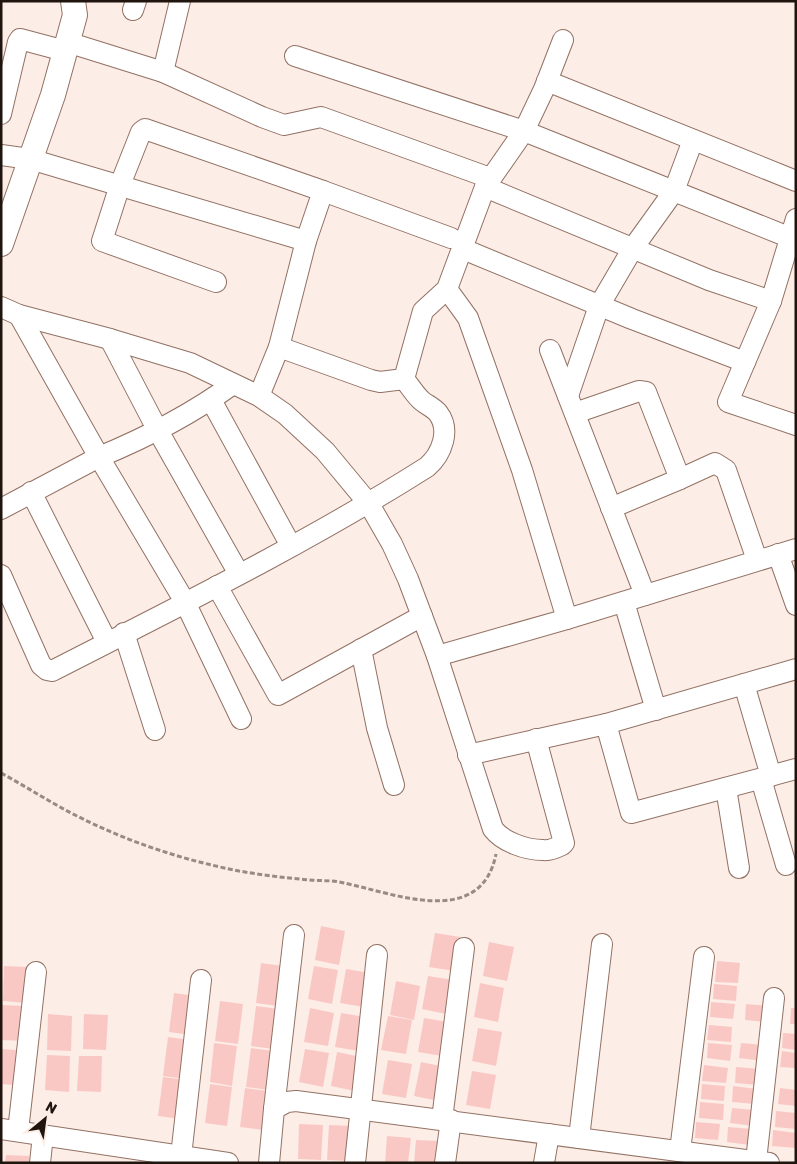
<svg xmlns="http://www.w3.org/2000/svg" width="797" height="1164" viewBox="0 0 797 1164" font-family="Rubik,sans-serif">
<style>
.building{fill:#fac8c4}
.lines{fill:none;stroke-linecap:round;stroke-linejoin:round}
.minor-casing{stroke:#927163;stroke-width:22}
.tertiary-casing{stroke:#927163;stroke-width:26}
.path{stroke:#988a84;stroke-width:3;stroke-dasharray:5 2.5;stroke-linecap:butt}
.minor{stroke:#fff;stroke-width:20}
.tertiary{stroke:#fff;stroke-width:24}
</style>
<rect width="100%" height="100%" fill="#fcede7"/>
<g class="building">
<polygon points="321,926 345,931 339,965 315,960"/>
<polygon points="435,933 460,937 454,971 429,967"/>
<polygon points="489,942 514,947 507,981 483,976"/>
<polygon points="717,961 740,963 738,983 715,982"/>
<polygon points="261,963 283,966 278,1006 256,1003"/>
<polygon points="4,966 28,967 26,1003 3,1001"/>
<polygon points="314,966 338,970 332,1004 308,999"/>
<polygon points="346,969 370,973 364,1007 340,1003"/>
<polygon points="428,976 453,980 446,1014 422,1009"/>
<polygon points="396,981 420,986 414,1020 390,1015"/>
<polygon points="480,983 504,988 498,1022 474,1017"/>
<polygon points="714,984 737,986 736,1001 713,999"/>
<polygon points="174,993 196,996 191,1035 169,1032"/>
<polygon points="220,1001 243,1004 238,1044 215,1041"/>
<polygon points="711,1002 735,1004 733,1019 710,1017"/>
<polygon points="746,1004 770,1006 768,1022 745,1020"/>
<polygon points="1,1005 25,1006 24,1041 1,1040"/>
<polygon points="256,1006 279,1009 274,1049 251,1046"/>
<polygon points="310,1008 334,1013 328,1046 304,1042"/>
<polygon points="791,1008 796,1008 796,1024 790,1024"/>
<polygon points="341,1013 365,1017 359,1051 335,1047"/>
<polygon points="48,1014 72,1016 71,1051 47,1050"/>
<polygon points="84,1014 108,1015 106,1050 83,1049"/>
<polygon points="388,1016 412,1020 406,1054 381,1050"/>
<polygon points="424,1018 448,1022 442,1056 418,1052"/>
<polygon points="709,1025 732,1027 731,1042 707,1040"/>
<polygon points="478,1028 502,1032 496,1066 472,1061"/>
<polygon points="783,1033 796,1034 796,1050 782,1048"/>
<polygon points="168,1037 190,1040 185,1079 163,1076"/>
<polygon points="214,1043 237,1046 232,1086 210,1082"/>
<polygon points="708,1043 732,1045 730,1061 707,1058"/>
<polygon points="741,1043 764,1045 763,1061 739,1058"/>
<polygon points="251,1048 274,1051 269,1090 246,1087"/>
<polygon points="1,1049 16,1050 15,1085 1,1084"/>
<polygon points="305,1049 329,1053 323,1087 299,1082"/>
<polygon points="782,1051 796,1053 796,1068 780,1067"/>
<polygon points="337,1052 361,1057 355,1091 331,1086"/>
<polygon points="47,1055 70,1056 69,1092 45,1090"/>
<polygon points="79,1056 102,1056 101,1092 77,1091"/>
<polygon points="388,1060 412,1064 406,1098 382,1094"/>
<polygon points="421,1062 445,1067 439,1101 414,1096"/>
<polygon points="704,1065 728,1068 726,1083 702,1081"/>
<polygon points="736,1067 760,1069 758,1085 735,1083"/>
<polygon points="472,1071 496,1075 490,1109 466,1105"/>
<polygon points="163,1077 186,1080 181,1119 158,1116"/>
<polygon points="210,1084 232,1087 227,1126 205,1123"/>
<polygon points="702,1084 725,1086 724,1101 701,1099"/>
<polygon points="733,1086 757,1089 755,1104 732,1102"/>
<polygon points="245,1088 268,1091 263,1130 240,1127"/>
<polygon points="780,1088 796,1090 796,1106 778,1104"/>
<polygon points="700,1102 724,1104 723,1120 699,1118"/>
<polygon points="732,1108 755,1110 754,1126 730,1123"/>
<polygon points="776,1111 796,1113 796,1129 775,1127"/>
<polygon points="696,1122 720,1124 718,1140 695,1138"/>
<polygon points="299,1124 323,1125 321,1160 298,1159"/>
<polygon points="329,1125 352,1126 351,1161 327,1160"/>
<polygon points="728,1127 752,1129 750,1145 727,1142"/>
<polygon points="773,1130 796,1133 796,1148 772,1146"/>
<polygon points="387,1136 411,1138 408,1163 385,1163"/>
<polygon points="416,1140 440,1141 438,1163 414,1163"/>
<polygon points="6,1155 29,1156 29,1163 5,1163"/>
</g>
<g class="lines">
<defs>
<g id="minor">
<polyline points="133,10 136,1"/>
<polyline points="67,42 163,72 262,117 284,125 321,117 490,178"/>
<polyline points="295,56 524,131 791,238"/>
<polyline points="163,72 180,1"/>
<polyline points="547,81 796,181"/>
<polyline points="1,114 18,42 20,39 65,51"/>
<polyline points="1,155 30,159 306,241"/>
<polyline points="485,187 709,280 771,301"/>
<polyline points="323,191 451,238"/>
<polyline points="796,219 771,301 728,402 796,425"/>
<polyline points="463,249 632,319 745,362"/>
<polyline points="216,282 102,241 120,185 141,132 145,129 323,191 306,241 279,347"/>
<polyline points="447,289 468,318 522,470 567,619"/>
<path d="M1,307L19,315L110,339L190,363L259,396L285,414L325,451L369,504L392,544L408,579L437,656L493,829C503,842 526,850 543,850C549,851 556,848 562,845L564,843L536,739"/>
<path d="M19,315L99,457C145,438 192,414 233,384"/>
<polyline points="110,339 157,429 239,574"/>
<polyline points="550,350 645,595"/>
<polyline points="259,396 279,347 371,380 380,382 404,379 423,311 447,289 485,187 524,131 544,89 563,40"/>
<polyline points="568,396 599,306 633,248 674,191 693,140"/>
<polyline points="211,400 291,546"/>
<polyline points="575,413 639,391 646,392 680,479 611,508"/>
<polyline points="680,479 715,463 726,470 757,560"/>
<polyline points="31,492 107,642"/>
<polyline points="1,509 99,457 185,602 241,719"/>
<polyline points="778,554 796,605"/>
<path d="M1,575L41,665L47,670L52,671C179,606 307,543 427,467C442,454 451,430 438,413C434,408 427,405 422,401C415,395 410,386 404,379"/>
<polyline points="217,586 278,695 422,616"/>
<polyline points="624,602 656,710"/>
<polyline points="124,633 155,730"/>
<polyline points="361,649 377,728 394,785"/>
<polyline points="437,656 567,619 796,549"/>
<polyline points="744,684 771,776"/>
<polyline points="606,724 796,669"/>
<polyline points="468,755 606,724 631,813 796,769"/>
<polyline points="761,779 786,865"/>
<polyline points="726,788 739,868"/>
<polyline points="274,1109 294,935"/>
<polyline points="442,1119 464,948"/>
<polyline points="1,1129 228,1163"/>
<polyline points="18,1131 36,972"/>
<polyline points="579,1138 602,944"/>
<polyline points="680,1151 704,957"/>
<polyline points="181,1156 201,980"/>
<polyline points="756,1161 774,998"/>
<polyline points="40,1163 43,1135"/>
<polyline points="269,1163 274,1109 287,1102 296,1101 769,1163"/>
<polyline points="355,1163 377,955"/>
<polyline points="445,1163 451,1120"/>
<polyline points="544,1163 549,1134"/>
</g>
<polyline id="tertiary" points="1,244 53,95 75,15 73,1"/>
</defs>
<use href="#minor" class="minor-casing"/>
<use href="#tertiary" class="tertiary-casing"/>
<path class="path" d="M1,773C27,787 51,803 77,816C128,842 183,860 239,871C262,875 286,878 310,880C321,881 333,880 344,883C393,893 481,930 496,854"/>
<use href="#minor" class="minor"/>
<use href="#tertiary" class="tertiary"/>
</g>
<rect width="797" height="1164" fill="none" stroke="#20140e" stroke-width="5"/>
<g transform="translate(45 1119) rotate(29)" stroke="#fcede7" stroke-width="4" paint-order="stroke">
<path d="M0-4L9 19L0 12L-9 19Z" fill="#20140e"/>
<text y="-8" font-size="14" font-weight="bold" text-anchor="middle" fill="#20140e">N</text>
</g>
</svg>
